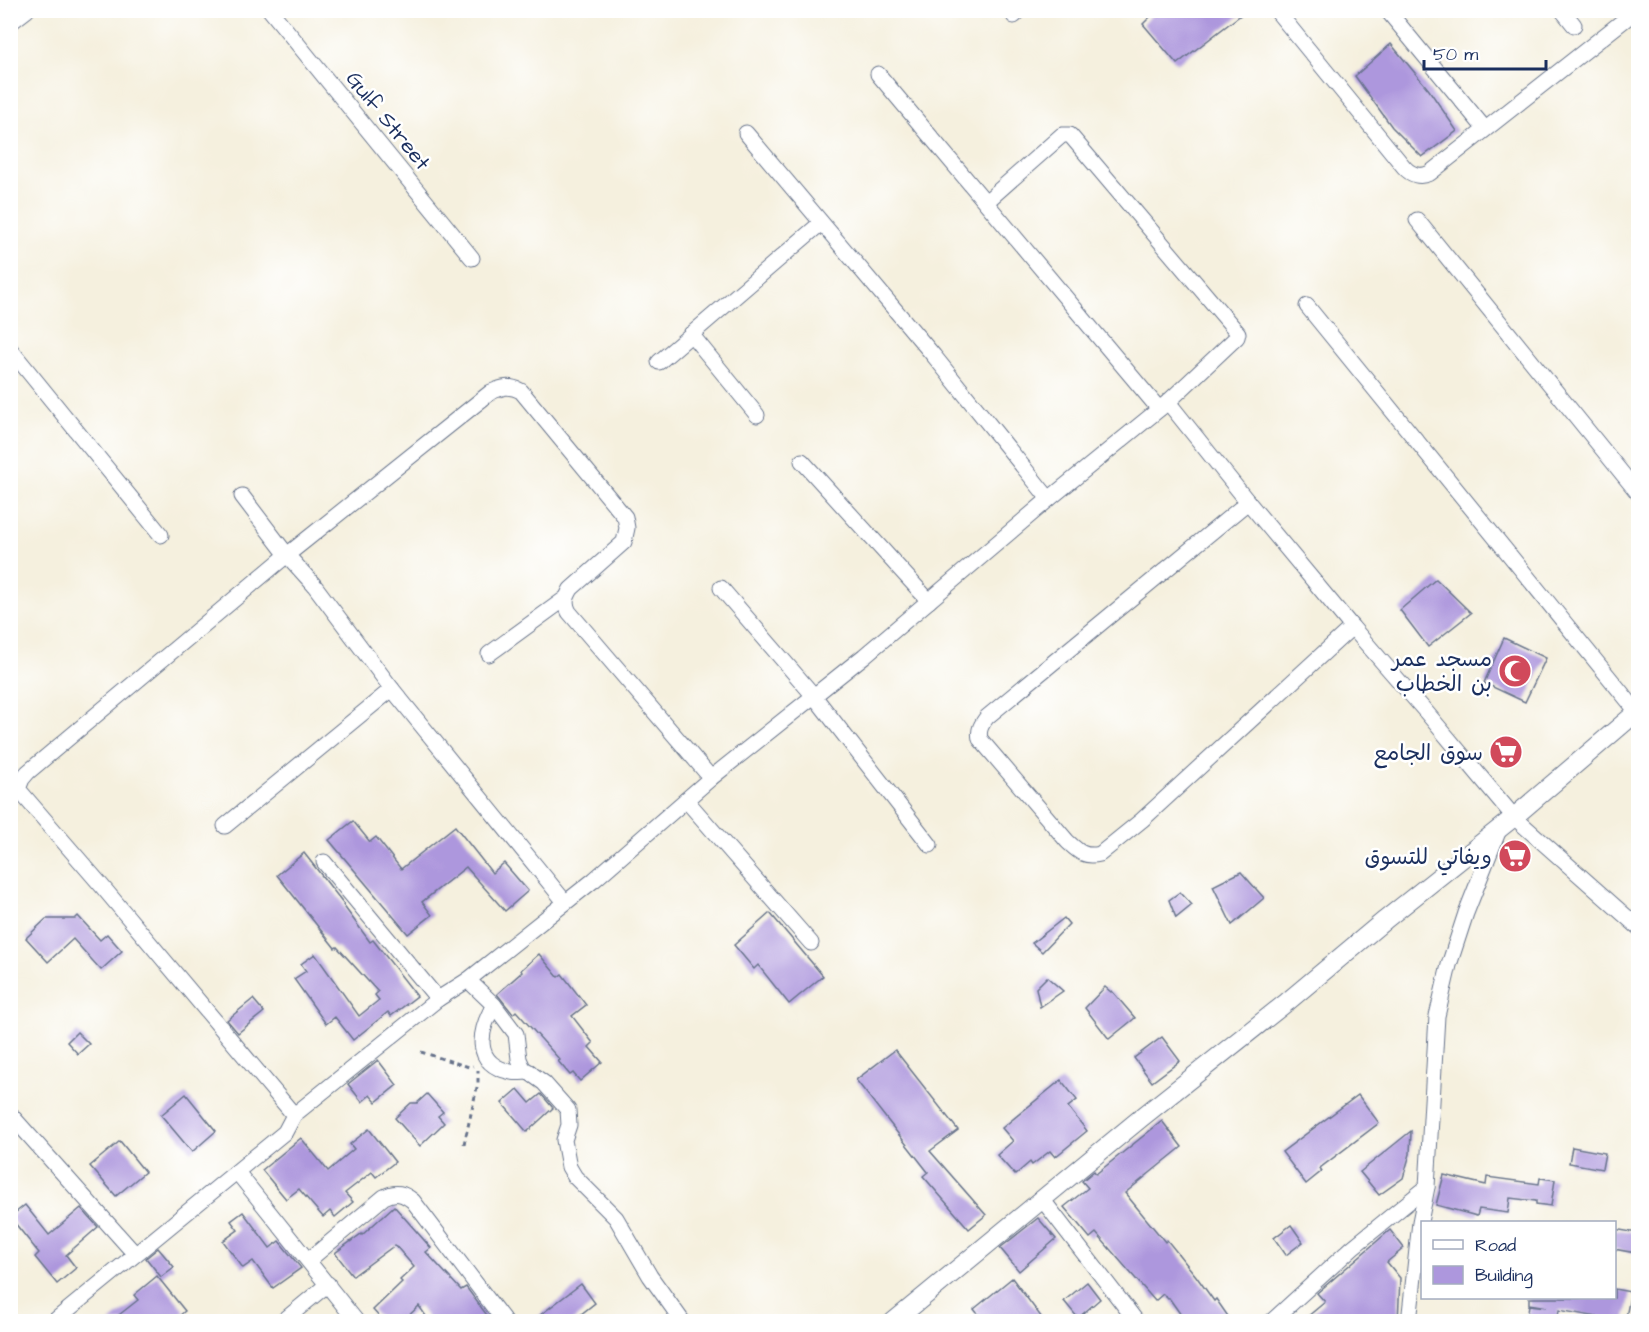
<svg xmlns="http://www.w3.org/2000/svg" width="1649" height="1332" viewBox="0 0 1649 1332" font-family="'Architects Daughter','Playpen Sans Arabic',sans-serif">
<style>
.building{fill:#ad97dd}
.lines{fill:none;stroke-linecap:round;stroke-linejoin:round}
.minor-casing{stroke:#67738b;stroke-width:17}
.tertiary-casing{stroke:#67738b;stroke-width:20}
.path{stroke:#67738b;stroke-width:3;stroke-dasharray:4.5 4.5;stroke-linecap:butt}
.minor{stroke:#fff;stroke-width:15}
.tertiary{stroke:#fff;stroke-width:18}
.labels{text-anchor:middle;stroke-width:5;stroke-linejoin:round;paint-order:stroke}
.street-label{font-size:22px;fill:#1b2f5e;stroke:#fff}
.poi-label{font-size:22px;fill:#1b2f5e;stroke:#fff;text-anchor:end}
</style>
<rect width="100%" height="100%" fill="#fff"/>
<filter id="ink" filterUnits="userSpaceOnUse"><feTurbulence type="fractalNoise" baseFrequency=".0167" numOctaves="2"/><feDisplacementMap in="SourceGraphic" scale="12" xChannelSelector="R" yChannelSelector="G"/><feConvolveMatrix kernelMatrix="1 2 1 2 8 2 1 2 1" color-interpolation-filters="sRGB"/></filter>
<filter id="wash" filterUnits="userSpaceOnUse"><feTurbulence type="fractalNoise" baseFrequency=".008" numOctaves="4" result="noise"/><feDisplacementMap in="SourceGraphic" scale="24" xChannelSelector="R" yChannelSelector="G"/><feGaussianBlur stdDeviation="1.35" result="paint"/><feColorMatrix in="noise" values="0 0 0 0 0 0 0 0 0 0 0 0 0 0 0 0 0 1.4 0 .05"/><feComposite in="paint" operator="in"/></filter>
<g filter="url(#wash)">
<rect width="100%" height="100%" fill="#f5f0de"/>
<g id="blocks">
<g class="building">
<polygon points="1157,10 1247,10 1177,64 1143,24"/>
<polygon points="1391,44 1429,90 1457,131 1422,157 1392,127 1355,76"/>
<polygon points="1436,579 1471,613 1428,647 1400,610"/>
<polygon points="1504,638 1546,658 1525,702 1484,683"/>
<polygon points="353,821 370,842 376,837 401,869 455,826 492,873 504,863 528,891 505,911 466,867 422,902 432,915 408,934 329,840"/>
<polygon points="304,853 344,904 343,905 370,942 373,940 417,996 391,1016 388,1012 353,1040 335,1017 326,1024 294,979 306,971 301,964 315,954 359,1016 379,1000 375,995 378,992 337,947 335,948 277,875"/>
<polygon points="1241,872 1264,898 1232,925 1213,886"/>
<polygon points="1180,892 1192,905 1176,918 1169,900"/>
<polygon points="770,913 823,976 789,1004 758,965 754,969 734,945"/>
<polygon points="78,916 100,940 107,934 122,951 101,970 73,939 48,962 26,938 46,919 75,919"/>
<polygon points="1064,918 1069,924 1042,952 1032,943"/>
<polygon points="539,954 558,977 562,974 586,1005 572,1016 593,1043 589,1047 602,1062 580,1081 573,1073 570,1075 558,1061 560,1060 516,1011 513,1014 497,994 522,972 521,970"/>
<polygon points="1047,977 1063,991 1040,1007 1036,988"/>
<polygon points="1105,987 1111,992 1112,991 1135,1018 1109,1039 1085,1008"/>
<polygon points="253,999 264,1012 238,1033 227,1020"/>
<polygon points="77,1032 89,1044 78,1054 67,1042"/>
<polygon points="1162,1037 1180,1061 1152,1082 1134,1058"/>
<polygon points="895,1050 958,1130 930,1151 986,1215 969,1229 923,1176 928,1172 856,1080"/>
<polygon points="378,1060 397,1085 376,1102 370,1095 362,1102 348,1084"/>
<polygon points="1061,1080 1077,1100 1068,1107 1087,1131 1055,1157 1050,1151 1032,1165 1030,1162 1015,1175 997,1155 1013,1141 1002,1128"/>
<polygon points="518,1089 530,1103 541,1094 553,1108 527,1132 502,1103"/>
<polygon points="186,1094 216,1131 192,1152 161,1115"/>
<polygon points="427,1094 443,1112 438,1116 444,1123 420,1146 395,1118 411,1103 417,1103"/>
<polygon points="1358,1095 1379,1123 1320,1168 1322,1171 1306,1184 1282,1152"/>
<polygon points="1162,1121 1182,1147 1125,1193 1165,1242 1167,1240 1196,1276 1214,1301 1216,1299 1232,1322 1186,1322 1169,1298 1168,1299 1163,1294 1155,1301 1096,1233 1090,1238 1064,1207 1088,1188 1082,1181 1094,1171 1096,1174"/>
<polygon points="369,1129 395,1162 376,1177 372,1172 345,1193 353,1202 335,1217 330,1211 323,1217 299,1189 286,1199 262,1170 301,1138 328,1171 354,1149 350,1144"/>
<polygon points="1411,1131 1410,1154 1403,1178 1379,1195 1360,1172"/>
<polygon points="120,1141 145,1172 116,1196 90,1166"/>
<polygon points="1572,1147 1605,1153 1602,1169 1569,1163"/>
<polygon points="1444,1175 1486,1185 1487,1177 1539,1184 1540,1178 1555,1180 1551,1206 1536,1204 1536,1201 1510,1198 1508,1213 1479,1209 1477,1216 1436,1205"/>
<polygon points="25,1205 49,1235 81,1208 98,1227 66,1255 76,1268 57,1284 35,1257 39,1253 10,1217"/>
<polygon points="394,1206 431,1248 426,1252 461,1290 466,1287 492,1322 430,1322 419,1306 402,1322 384,1322 373,1310 402,1282 400,1280 414,1267 395,1245 353,1276 335,1253 361,1234 362,1235"/>
<polygon points="243,1212 270,1248 279,1241 301,1268 273,1288 253,1261 243,1268 223,1241 238,1230 231,1221"/>
<polygon points="1038,1218 1056,1239 1019,1271 1000,1248"/>
<polygon points="1291,1225 1303,1242 1286,1255 1274,1238"/>
<polygon points="1614,1229 1638,1233 1636,1253 1614,1249"/>
<polygon points="1390,1230 1404,1248 1387,1262 1400,1278 1398,1322 1301,1322 1325,1302 1317,1293"/>
<polygon points="158,1248 174,1267 161,1277 146,1258"/>
<polygon points="157,1276 185,1311 172,1322 110,1322 138,1300 134,1295"/>
<polygon points="1012,1278 1045,1322 984,1322 974,1309"/>
<polygon points="1087,1282 1100,1299 1078,1318 1064,1301"/>
<polygon points="581,1284 595,1303 571,1322 531,1322"/>
<polygon points="1614,1289 1631,1292 1625,1322 1559,1310 1557,1322 1527,1322 1529,1305 1547,1307 1529,1304 1529,1298 1614,1298"/>
</g>
</g>
</g>
<g filter="url(#ink)">
<use href="#blocks" fill-opacity="0" stroke="#67738b" stroke-width="1.5"/>
<g class="lines">
<defs>
<g id="minor">
<polyline points="270,10 472,258"/>
<path d="M1276,10L1404,167C1411,175 1420,178 1430,173L1637,10"/>
<polyline points="1387,10 1485,129"/>
<polyline points="1562,10 1574,25"/>
<polyline points="1014,16 1020,10"/>
<polyline points="10,23 27,10"/>
<polyline points="878,74 1159,409"/>
<polyline points="746,133 934,356 1049,499"/>
<polyline points="1417,220 1638,493"/>
<polyline points="1307,306 1638,713"/>
<polyline points="691,334 757,415"/>
<polyline points="10,349 161,535"/>
<polyline points="659,362 821,223"/>
<polyline points="1168,402 1248,502 1352,627 1427,713 1514,817 1638,927"/>
<polyline points="802,461 929,601"/>
<polyline points="242,496 287,555 28,772 22,779 18,789 101,885 294,1115"/>
<path d="M1248,502L987,717C981,725 978,730 980,739L1067,841C1078,851 1084,858 1100,854L1142,820L1352,627"/>
<polyline points="721,588 814,696 930,845"/>
<polyline points="489,654 566,598"/>
<polyline points="686,800 811,943"/>
<polyline points="225,826 392,689"/>
<polyline points="324,862 438,999"/>
<path d="M565,902L392,689L314,585L287,555L491,392C503,387 509,385 521,391L625,517L627,528L624,542L571,589C566,598 564,602 569,612L711,778"/>
<polyline points="468,980 494,1005 516,1034 519,1059 523,1068 544,1083 568,1110 569,1125 564,1140 569,1167 575,1177 616,1218 650,1276 683,1322"/>
<path d="M494,1005C479,1031 472,1064 511,1072C517,1073 524,1072 530,1072"/>
<polyline points="10,1114 135,1254"/>
<polyline points="237,1172 357,1322"/>
<polyline points="1042,1199 1137,1322"/>
<path d="M309,1260L384,1197C396,1191 403,1193 413,1201L505,1322"/>
<polyline points="53,1322 285,1132 294,1115 438,999 468,980 594,880 711,778 864,656 1049,499 1168,402 1237,337 1238,333 1070,135 1062,135 986,202"/>
<polyline points="282,1322 328,1284"/>
<polyline points="1271,1322 1353,1247 1427,1187"/>
<polyline points="1409,1322 1420,1222 1427,1187 1437,1016 1449,965 1466,913 1500,827"/>
</g>
<polyline id="tertiary" points="893,1322 1141,1118 1287,1002 1385,920 1514,817 1638,711"/>
</defs>
<use href="#minor" class="minor-casing"/>
<use href="#tertiary" class="tertiary-casing"/>
<g class="path">
<polyline points="421,1052 469,1067 473,1066"/>
<polyline points="464,1144 478,1083 478,1070"/>
</g>
<use href="#minor" class="minor"/>
<use href="#tertiary" class="tertiary"/>
</g>
</g>
<defs>
<symbol id="mosque-disc" viewBox="-11 -11 22 22"><circle r="9.5" fill="#d1495b" stroke="#fff"/><path d="M3.5-4.9A6 6 0 1 0 3.5 4.9A5 5 0 1 1 3.5-4.9Z" fill="#fff"/></symbol>
<symbol id="supermarket-disc" viewBox="-11 -11 22 22"><circle r="9.5" fill="#d1495b" stroke="#fff"/><path d="M-6-5.5h2.5l.6 2H6L4.5 2H-2.5L-4.4-4H-6ZM-1.5 3.2a1.3 1.3 0 1 0 .1 0ZM3 3.2a1.3 1.3 0 1 0 .1 0Z" fill="#fff"/></symbol>
</defs>
<g fill-rule="evenodd">
<use href="#mosque-disc" x="1496" y="652" width="38" height="38"/>
<use href="#supermarket-disc" x="1487" y="733" width="38" height="38"/>
<use href="#supermarket-disc" x="1496" y="837" width="38" height="38"/>
</g>
<g class="labels">
<g class="street-label">
<text transform="translate(389 120) rotate(51)" y="8">Gulf Street</text>
</g>
<g class="poi-label">
<text x="1492" y="666">مسجد عمر<tspan x="1492" dy="25">بن الخطاب</tspan></text>
<text x="1483" y="760">سوق الجامع</text>
<text x="1492" y="864">ويفاتي للتسوق</text>
</g>
</g>
<rect width="1649" height="1332" fill="none" stroke="#fff" stroke-width="36"/>
<rect x="1421" y="1221" width="195" height="78" fill="#ffffff" stroke="#a4acbf" stroke-width="1.5"/>
<rect x="1433" y="1240" width="30" height="9" fill="#ffffff" stroke="#a4acbf" stroke-width="1.5"/>
<text x="1475" y="1251" font-size="18" fill="#1b2f5e">Road</text>
<rect x="1433" y="1266" width="30" height="18" fill="#ad97dd" stroke="#a4acbf" stroke-width="1.5"/>
<text x="1475" y="1281" font-size="18" fill="#1b2f5e">Building</text>
<path d="M1424 60v9h122v-9" fill="none" stroke="#1b2f5e" stroke-width="3"/>
<text x="1433" y="60" font-size="18" fill="#1b2f5e" stroke="#ffffff" stroke-width="4.5" paint-order="stroke">50 m</text>
</svg>
